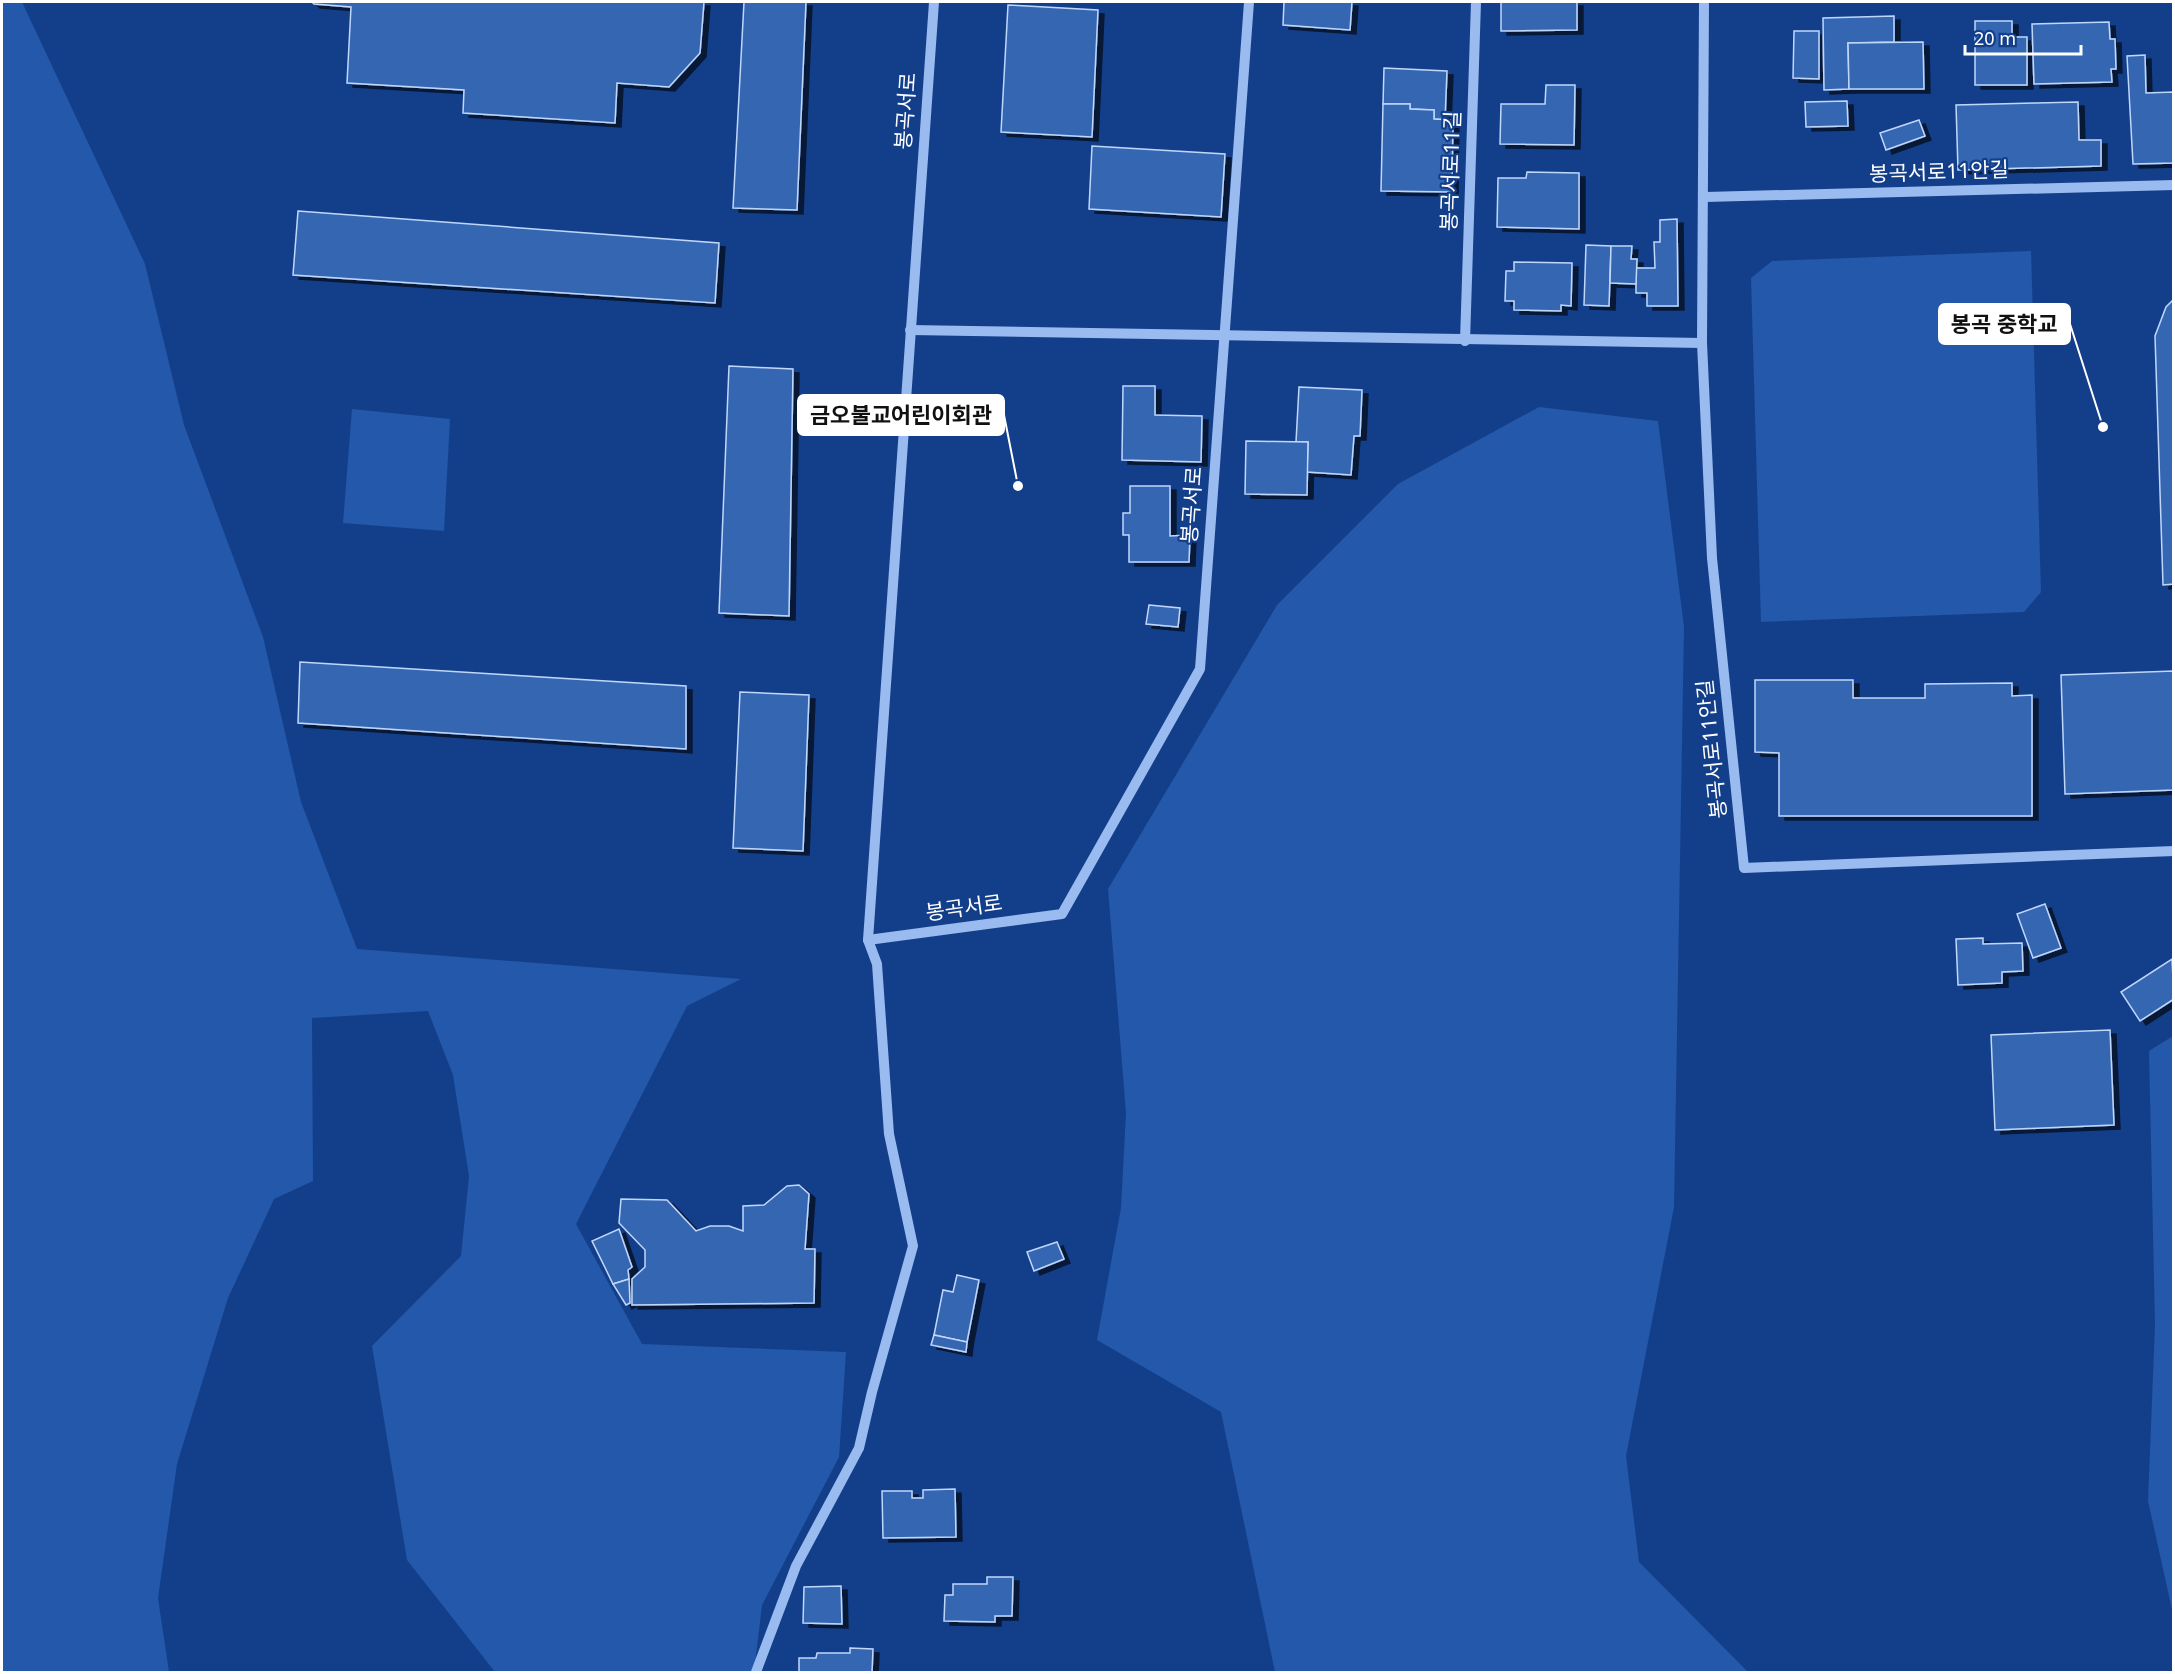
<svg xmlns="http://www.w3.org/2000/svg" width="2175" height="1674" viewBox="0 0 2175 1674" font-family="'Noto Sans','Noto Sans KR',sans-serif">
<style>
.green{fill:#2458aa}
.building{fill:#3666b2;stroke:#c0d7fc;stroke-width:1.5;filter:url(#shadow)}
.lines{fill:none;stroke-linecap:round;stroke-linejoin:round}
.minor{stroke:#99bbf0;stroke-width:10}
.labels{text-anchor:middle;stroke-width:4.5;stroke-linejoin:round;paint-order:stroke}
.street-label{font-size:21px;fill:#fff;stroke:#133f8a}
.leader{fill:none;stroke:#fff;stroke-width:2}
.callout-dot{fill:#fff;stroke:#133f8a;stroke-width:2}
.callout{fill:#fff;stroke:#fff;stroke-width:2}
.callout-label{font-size:22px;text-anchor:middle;font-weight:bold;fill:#111}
</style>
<defs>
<filter id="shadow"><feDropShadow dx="6" dy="4" stdDeviation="0" flood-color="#0009"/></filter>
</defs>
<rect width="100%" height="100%" fill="#133f8a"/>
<g class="green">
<polygon points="2,2 22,2 145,264 184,425 263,637 301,802 357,949 741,979 687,1006 576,1224 642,1344 846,1352 839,1457 762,1605 754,1672 495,1672 407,1560 372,1346 461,1256 469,1176 453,1075 428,1011 312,1018 313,1181 274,1199 228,1298 177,1464 158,1598 169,1672 2,1672"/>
<polygon points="2031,251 2041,592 2024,612 1761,622 1751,278 1772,261"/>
<polygon points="1539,407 1658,421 1684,627 1674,1207 1626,1456 1639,1562 1748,1672 1275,1672 1221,1412 1097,1340 1121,1208 1126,1113 1108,889 1277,605 1398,484"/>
<polygon points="352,409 450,419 444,531 343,523"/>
<polygon points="2173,1036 2173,1614 2148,1501 2155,1325 2149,1051"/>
</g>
<g class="building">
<polygon points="312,2 704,2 700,53 669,87 617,83 615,123 463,113 464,90 347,83 351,7 314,4"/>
<polygon points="744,2 806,2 797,210 733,208"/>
<polygon points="1284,2 1352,2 1350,30 1283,25"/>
<polygon points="1501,2 1577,2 1577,30 1501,31"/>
<polygon points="1008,5 1098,10 1092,137 1001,132"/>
<polygon points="1894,16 1894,42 1848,43 1849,89 1824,90 1823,18"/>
<polygon points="1975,21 2012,21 2012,37 2027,37 2027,85 1975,85"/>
<polygon points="2109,22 2110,39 2115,39 2116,69 2111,69 2112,82 2034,84 2032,24"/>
<polygon points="1794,31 1819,31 1819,79 1793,78"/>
<polygon points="1923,42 1924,89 1849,89 1848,43"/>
<polygon points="2145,55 2146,93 2174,92 2174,163 2133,164 2127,56"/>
<polygon points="1384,68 1447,71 1445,120 1434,119 1434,110 1410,109 1410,104 1383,104"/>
<polygon points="1546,85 1575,85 1574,145 1500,144 1501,104 1545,104"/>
<polygon points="1847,101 1848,126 1806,127 1805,102"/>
<polygon points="2078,102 2079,140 2101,140 2101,166 1958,170 1956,105"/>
<polygon points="1383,104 1410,104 1410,109 1434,110 1434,119 1453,120 1452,192 1381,191"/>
<polygon points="1919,120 1925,136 1886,150 1880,133"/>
<polygon points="1092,146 1225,154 1221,217 1089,209"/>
<polygon points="1527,172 1579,173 1579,229 1497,227 1498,178 1526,178"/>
<polygon points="298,211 719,243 715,303 293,275"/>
<polygon points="1677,219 1678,306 1647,306 1647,293 1636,293 1636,268 1655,268 1654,242 1660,242 1660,220"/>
<polygon points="1586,245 1611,246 1609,306 1584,305"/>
<polygon points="1611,246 1632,246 1631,259 1637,259 1636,284 1610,283"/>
<polygon points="1514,262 1572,263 1571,306 1561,305 1561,311 1514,310 1514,301 1505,301 1506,271 1514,271"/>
<polygon points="2174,299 2174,584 2163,585 2155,336 2166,307"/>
<polygon points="729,366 793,369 789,616 719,613"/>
<polygon points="1123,386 1155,386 1155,415 1202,416 1201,462 1122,460"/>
<polygon points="1299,387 1362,390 1360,436 1354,436 1351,475 1307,472 1308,442 1296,442"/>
<polygon points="1246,441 1308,442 1307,495 1245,494"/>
<polygon points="1130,486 1170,486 1170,536 1190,535 1189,562 1129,562 1129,535 1123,535 1123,513 1130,513"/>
<polygon points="1149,605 1180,608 1178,627 1146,624"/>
<polygon points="300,662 686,686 686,749 298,723"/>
<polygon points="2174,671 2174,790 2065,794 2061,675"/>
<polygon points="1755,680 1853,680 1853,698 1925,698 1925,684 2012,683 2012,696 2032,695 2032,816 1779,816 1779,753 1755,752"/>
<polygon points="740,692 809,695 803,851 733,848"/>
<polygon points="2045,904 2061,948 2033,958 2017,914"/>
<polygon points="1983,938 1983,944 2022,943 2023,971 2002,972 2002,983 1958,985 1956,939"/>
<polygon points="2172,959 2174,999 2140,1021 2121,992"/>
<polygon points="2110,1030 2114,1125 1995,1130 1991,1035"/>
<polygon points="799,1185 809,1194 805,1249 815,1249 814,1303 632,1305 632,1279 645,1267 645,1250 619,1223 621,1199 667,1200 696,1231 710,1226 729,1226 743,1231 743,1206 764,1205 787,1186"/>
<polygon points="619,1229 632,1267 628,1270 629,1279 613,1284 592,1241"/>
<polygon points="1057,1242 1064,1259 1034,1271 1027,1252"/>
<polygon points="957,1275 979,1280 967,1342 934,1335 943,1290 953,1292"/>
<polygon points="629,1279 630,1303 626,1305 613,1284"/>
<polygon points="934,1335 967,1342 966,1352 931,1345"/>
<polygon points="955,1489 956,1537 883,1538 882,1491 912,1491 912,1498 923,1498 923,1490"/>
<polygon points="987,1577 1013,1577 1012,1616 995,1616 995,1622 944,1621 945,1595 953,1595 953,1584 987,1584"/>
<polygon points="841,1586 842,1624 803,1623 804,1587"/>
<polygon points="850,1648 873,1649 872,1672 799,1672 799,1658 816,1658 817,1653 850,1653"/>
</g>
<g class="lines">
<g class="minor">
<polyline points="1704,2 1702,343 1712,558 1744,868 2174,851"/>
<polyline points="1705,197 2174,185"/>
<polyline points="910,330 1702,343"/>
<polyline points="1465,341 1476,2"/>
<polyline points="868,940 1062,914 1200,669 1249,2"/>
<polyline points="756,1672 796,1566 859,1448 872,1392 913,1246 889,1134 877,964 868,940 934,2"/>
</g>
</g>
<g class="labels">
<g class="street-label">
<text transform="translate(906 111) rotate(-86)" y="7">봉곡서로</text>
<text transform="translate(1451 171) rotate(-88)" y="7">봉곡서로11길</text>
<text transform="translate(1939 172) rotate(-2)" y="7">봉곡서로11안길</text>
<text transform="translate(1192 505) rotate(-86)" y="7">봉곡서로</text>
<text transform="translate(1712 749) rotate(-96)" y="7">봉곡서로11안길</text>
<text transform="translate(964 908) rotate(-8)" y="7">봉곡서로</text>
</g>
</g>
<path class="leader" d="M2103 427L2070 324M1018 486L1004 415"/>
<g class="callout-dot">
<circle cx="2103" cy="427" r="6"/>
<circle cx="1018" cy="486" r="6"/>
</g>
<g class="callout">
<rect x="1939" y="304" width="131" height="40" rx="6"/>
<rect x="798" y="395" width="206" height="40" rx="6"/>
</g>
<g class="callout-label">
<text x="2004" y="332">봉곡 중학교</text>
<text x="901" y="423">금오불교어린이회관</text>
</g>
<rect width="2175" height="1674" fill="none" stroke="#ffffff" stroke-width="6"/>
<path d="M1965 45v9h116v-9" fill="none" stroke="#ffffff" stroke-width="3"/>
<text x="1974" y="45" font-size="18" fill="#ffffff" stroke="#133f8a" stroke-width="4.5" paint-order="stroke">20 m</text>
</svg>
